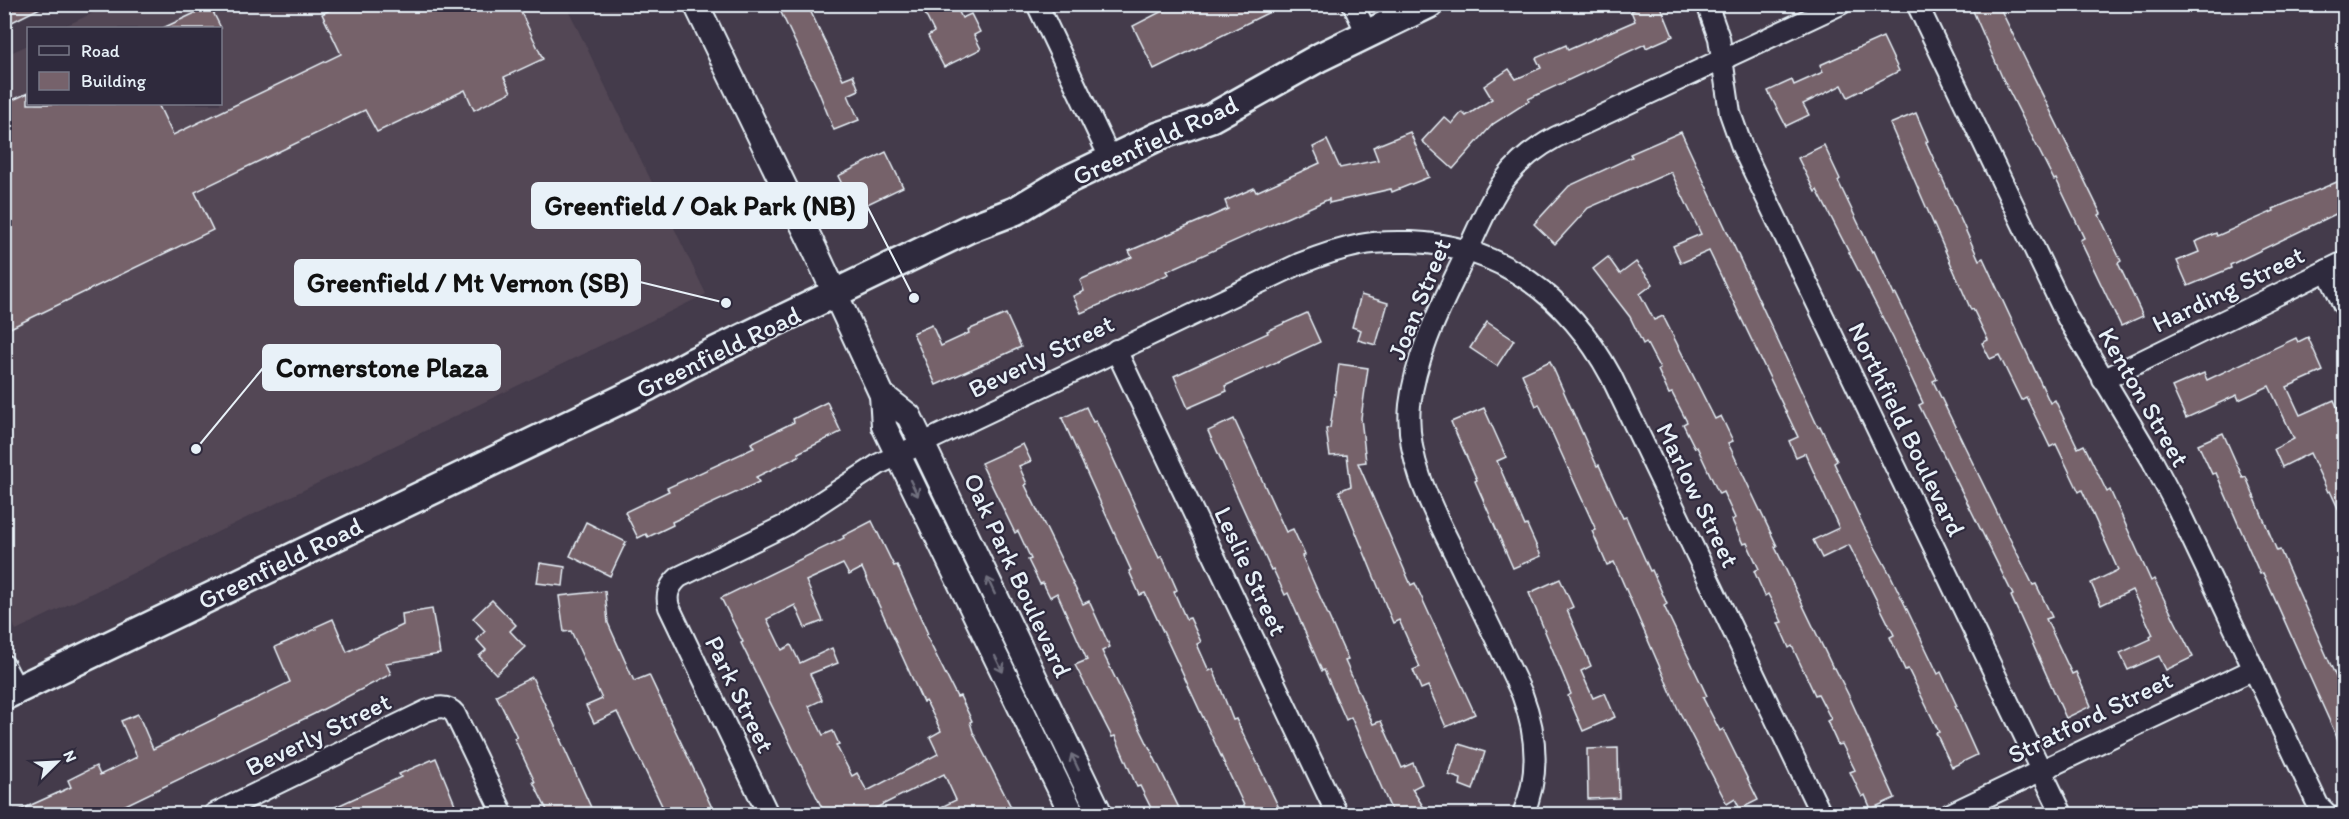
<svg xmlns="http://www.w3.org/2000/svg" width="2349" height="819" viewBox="0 0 2349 819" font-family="Itim,sans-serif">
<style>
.built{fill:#534755}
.building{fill:#76626b;stroke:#e8f1f8;stroke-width:1.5;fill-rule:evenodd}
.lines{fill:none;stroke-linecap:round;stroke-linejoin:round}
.minor-casing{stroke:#e8f1f8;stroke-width:24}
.tertiary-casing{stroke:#e8f1f8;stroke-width:28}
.secondary-casing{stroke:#e8f1f8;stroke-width:32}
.minor{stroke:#2f2a3d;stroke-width:20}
.tertiary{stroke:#2f2a3d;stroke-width:24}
.secondary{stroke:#2f2a3d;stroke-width:27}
.oneway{stroke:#70707e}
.labels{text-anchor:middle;stroke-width:4.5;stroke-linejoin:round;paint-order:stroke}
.street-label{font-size:26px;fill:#e8f1f8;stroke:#2f2a3d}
.leader{fill:none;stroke:#e8f1f8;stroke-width:2}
.callout-dot{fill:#e8f1f8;stroke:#2f2a3d;stroke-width:2}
.callout{fill:#e8f1f8;stroke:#e8f1f8;stroke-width:2}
.callout-label{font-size:27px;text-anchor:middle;font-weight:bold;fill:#111}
</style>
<rect width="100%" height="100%" fill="#443b4b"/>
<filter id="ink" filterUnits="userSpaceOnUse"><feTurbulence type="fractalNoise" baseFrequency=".0167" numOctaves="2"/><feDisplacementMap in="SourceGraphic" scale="12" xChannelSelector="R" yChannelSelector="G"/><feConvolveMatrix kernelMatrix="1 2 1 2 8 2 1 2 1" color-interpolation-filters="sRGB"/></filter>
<g filter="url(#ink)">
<polygon class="built" points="110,5 566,5 706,294 16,630 4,604 4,56 28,45 28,104 220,104 220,28 61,28"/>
<g class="building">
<polygon points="4,4 48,4 4,26"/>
<polygon points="341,4 517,4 543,59 504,77 511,92 474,110 465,90 377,132 365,110 195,192 213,230 4,331 4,104 28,93 28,104 158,104 173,135 341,54 322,14"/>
<polygon points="777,4 807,4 843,79 853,75 859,90 848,95 859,120 834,130 818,90"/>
<polygon points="920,4 955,4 962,18 971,14 980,32 974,35 981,49 944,67 928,36 934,32"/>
<polygon points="1176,4 1286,4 1154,69 1133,26"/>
<polygon points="1636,4 1660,4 1673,36 1646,48 1645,44 1528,99 1529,101 1493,124 1453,169 1422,141 1444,117 1452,124 1462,112 1466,116 1492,99 1484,86 1509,69 1516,79 1541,68 1536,58 1566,45 1568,50 1635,21 1631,11 1638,8"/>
<polygon points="1970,4 1998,4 2101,214 2099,215 2121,261 2118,263 2143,316 2121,326 2080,240 2084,238 2056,179 2054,180 2002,77"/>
<polygon points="210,6 221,28 163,28"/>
<polygon points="1883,37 1899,71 1848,97 1842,85 1803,104 1809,115 1786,126 1768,91 1792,80 1794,85 1823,72 1820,65"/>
<polygon points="1916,113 1928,141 1926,142 1979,260 1983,258 2050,403 2055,400 2078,448 2084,445 2107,492 2110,490 2151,581 2154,579 2193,657 2166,670 2159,656 2128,670 2120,653 2151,639 2150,637 2153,635 2132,590 2101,605 2091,583 2118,570 2082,490 2079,492 2056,444 2050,447 2026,397 2021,400 1999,355 1990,359 1982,343 1988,340 1973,309 1971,310 1890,124"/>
<polygon points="1410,132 1429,177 1392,192 1391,189 1329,203 1329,199 1167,271 1169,274 1081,313 1073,296 1084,291 1080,280 1132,257 1129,251 1228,209 1225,201 1254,188 1256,192 1320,163 1313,147 1327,140 1340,168 1378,160 1373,147"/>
<polygon points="1681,132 1818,427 1820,426 1837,461 1834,463 1864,527 1891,576 1938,674 1941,672 1957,706 1955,706 1977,755 1952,767 1936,733 1939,732 1908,669 1905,670 1890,637 1894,635 1849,545 1822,558 1813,540 1839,528 1805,453 1796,457 1789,441 1798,437 1709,251 1681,263 1673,246 1701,234 1671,172 1588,208 1555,244 1534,224 1569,186 1632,157 1630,154"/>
<polygon points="1824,145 1840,179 1838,181 1872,252 1874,251 1894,295 1896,294 1937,379 1933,381 1964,445 2010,539 2033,585 2036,584 2052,617 2046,619 2072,674 2076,672 2091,706 2066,718 2011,596 2013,595 1919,405 1923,403 1893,338 1817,190 1815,192 1798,158"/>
<polygon points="886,152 903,187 855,210 838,176"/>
<polygon points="2344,179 2344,210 2230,265 2231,268 2188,286 2177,261 2199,252 2195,242 2216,233 2217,236 2274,211 2273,209"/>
<polygon points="1608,257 1620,274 1636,262 1653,284 1640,294 1654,320 1663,316 1715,419 1721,416 1733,441 1728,443 1777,546 1775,547 1833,668 1835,668 1849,696 1895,798 1871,809 1865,795 1862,797 1850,772 1855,770 1842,744 1838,745 1827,721 1831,719 1818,694 1815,695 1792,646 1789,648 1778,623 1782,622 1768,594 1765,596 1754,571 1759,569 1747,543 1743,544 1732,520 1735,518 1723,492 1719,494 1697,447 1695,448 1683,424 1687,422 1672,393 1669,394 1658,370 1660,369 1646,342 1643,344 1630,317 1593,269"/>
<polygon points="1361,295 1388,303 1376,345 1358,340 1361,330 1352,327"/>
<polygon points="1307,313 1320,342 1225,386 1227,391 1188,408 1174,376 1268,333 1267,331"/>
<polygon points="1006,314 1021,347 936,385 913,333 932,325 941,346 969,333 968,330"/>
<polygon points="1487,322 1514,340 1497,366 1470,348"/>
<polygon points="2308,337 2323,371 2287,387 2300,415 2334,400 2344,422 2344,521 2330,491 2328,492 2310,453 2282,467 2274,449 2294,439 2269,386 2239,400 2237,395 2186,418 2172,387 2204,373 2207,380 2296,338 2298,342"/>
<polygon points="1550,361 1597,466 1599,465 1623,518 1626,517 1650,571 1652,570 1667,604 1664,606 1707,696 1703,698 1720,731 1723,729 1758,800 1740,809 1735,799 1727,804 1678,709 1614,562 1607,565 1592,531 1596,530 1539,404 1536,406 1522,374"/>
<polygon points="1339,364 1368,368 1361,418 1366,462 1358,463 1411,585 1415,583 1475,714 1446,727 1428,686 1421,689 1413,670 1420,667 1399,620 1393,623 1339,491 1351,486 1347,455 1330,456 1326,429 1330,428"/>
<polygon points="827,402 841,432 798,453 799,456 756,477 759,482 672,522 673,525 648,537 646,534 638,538 625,512 669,491 667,488 754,448 751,443 794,422 793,419"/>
<polygon points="1086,407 1093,422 1096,421 1159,558 1162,556 1177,590 1174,592 1186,619 1190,618 1201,642 1197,644 1209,671 1213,669 1233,720 1236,719 1282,814 1248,814 1145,593 1140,595 1129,571 1131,570 1062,418"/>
<polygon points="1484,408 1506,457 1497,461 1525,526 1527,525 1541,556 1513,568 1475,481 1477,480 1451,422"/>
<polygon points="1234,419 1286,532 1293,529 1305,555 1302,556 1348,660 1345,661 1373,724 1381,721 1402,768 1413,763 1422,784 1412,789 1428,814 1393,814 1351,717 1346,720 1324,670 1322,671 1288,593 1285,595 1273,569 1271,570 1208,431"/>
<polygon points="2223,433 2243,478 2246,477 2277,551 2280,550 2336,677 2344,673 2344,753 2263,573 2260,574 2216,473 2212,474 2198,444"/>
<polygon points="1023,444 1031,461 1019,466 1027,484 1025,485 1083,604 1089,601 1110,647 1102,651 1182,814 1154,814 1140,786 1137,787 1115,736 1112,737 1075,665 1087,660 1057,593 1050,597 1043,583 1040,584 1028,560 1031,559 1018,531 1015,533 981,463"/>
<path d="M872,521L894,566L897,565L928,634L926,635L957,697L960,696L972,721L970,722L973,732L1012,809L1010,810L1012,814H927L956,800L944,774L864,814H825L741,643L743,642L721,598L844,538L843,536ZM843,564L849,575L862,568L923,702L926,701L941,731L930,737L938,754L867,791L857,773L852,776L836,745L839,744L833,731L823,735L809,706L822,700L810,674L838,663L832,648L800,663L791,645L782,650L767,619L795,605L805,628L823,621L806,581Z"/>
<polygon points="586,522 626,542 610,576 570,556"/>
<polygon points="540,563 565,567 563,586 537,583"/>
<polygon points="1560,579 1573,607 1567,610 1591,666 1581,671 1593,698 1605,693 1615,717 1583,731 1568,696 1571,694 1529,593"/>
<polygon points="605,591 608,623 634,681 649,675 715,814 666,814 617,712 594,723 586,706 602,699 571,631 564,632 559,596"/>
<polygon points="492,600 516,625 510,631 525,647 496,674 479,656 486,650 477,640 485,631 473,618"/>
<polygon points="432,609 440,654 386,663 391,674 314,714 107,814 11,814 71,787 68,780 96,766 100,775 137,757 121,721 138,714 153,749 290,682 275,647 316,629 315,627 333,619 347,652 403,625 402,614"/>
<polygon points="532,677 561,739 560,739 594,814 549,814 533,782 535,782 514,738 517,737 496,695"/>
<polygon points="1459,744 1485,752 1473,790 1460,785 1461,779 1449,775"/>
<polygon points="1618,748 1619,798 1588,799 1587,749"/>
<polygon points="436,758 459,814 320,814 401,777 399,774"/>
</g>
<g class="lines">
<defs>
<g id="minor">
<polyline points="1037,4 1111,160"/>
<polyline points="1353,4 1367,34"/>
<polyline points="1707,4 1719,38 1730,113 1742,147 2062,814"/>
<polyline points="1917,4 2068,319 2152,460 2178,509 2318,805 2327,814"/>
<polyline points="2327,270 2344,306"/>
<polyline points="1116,350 1337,814"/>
<polyline points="2103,380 2344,262"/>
<polyline points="4,665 17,690"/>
<path d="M214,814L426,711C437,707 447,704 455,714L503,814"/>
<path d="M768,814L669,607C665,594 670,585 679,577L786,525L879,464L1299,264C1319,256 1339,249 1360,245C1376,241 1394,242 1411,242C1501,245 1569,298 1611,376L1821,814"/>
<path d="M1523,814C1540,775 1537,734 1522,694C1503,653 1483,612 1463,571C1439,520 1404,464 1410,405C1416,352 1443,303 1465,256C1491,202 1500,167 1556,137L1841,4"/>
<polyline points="1950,814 2254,669"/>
</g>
<g id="tertiary">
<polyline points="696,4 814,248 882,395 884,426 1072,814"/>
<polyline points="882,395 909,416 1100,814"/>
</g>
<polyline id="secondary" points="4,696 649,386 691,363 968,229 1015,211 1065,181 1159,136 1211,118 1320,57 1429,4"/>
</defs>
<use href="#minor" class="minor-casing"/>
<use href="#tertiary" class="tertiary-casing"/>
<use href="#secondary" class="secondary-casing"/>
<use href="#minor" class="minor"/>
<use href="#tertiary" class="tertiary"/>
<use href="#secondary" class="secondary"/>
</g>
<defs><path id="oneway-shaft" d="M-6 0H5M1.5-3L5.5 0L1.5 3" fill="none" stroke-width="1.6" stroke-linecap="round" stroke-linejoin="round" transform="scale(1.5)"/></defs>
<g class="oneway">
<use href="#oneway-shaft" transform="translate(914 488) rotate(64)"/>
<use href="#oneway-shaft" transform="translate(991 586) rotate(-115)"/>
<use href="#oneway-shaft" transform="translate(999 664) rotate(64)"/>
<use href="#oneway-shaft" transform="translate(1075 762) rotate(-115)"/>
</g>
</g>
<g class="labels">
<g class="street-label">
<text transform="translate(1155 140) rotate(-25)" y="9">Greenfield Road</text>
<text transform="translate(2228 289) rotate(-26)" y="9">Harding Street</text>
<text transform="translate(1419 299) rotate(-68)" y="9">Joan Street</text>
<text transform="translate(718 352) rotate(-26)" y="9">Greenfield Road</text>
<text transform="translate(1041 356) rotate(-26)" y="9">Beverly Street</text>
<text transform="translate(2144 397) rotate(60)" y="9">Kenton Street</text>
<text transform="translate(1907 429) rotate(64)" y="9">Northfield Boulevard</text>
<text transform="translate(1698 495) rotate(64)" y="9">Marlow Street</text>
<text transform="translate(280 563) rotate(-26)" y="9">Greenfield Road</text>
<text transform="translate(1251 571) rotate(65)" y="9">Leslie Street</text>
<text transform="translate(1018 575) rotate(65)" y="9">Oak Park Boulevard</text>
<text transform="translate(740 694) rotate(64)" y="9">Park Street</text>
<text transform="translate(2090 717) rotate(-26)" y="9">Stratford Street</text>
<text transform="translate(318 734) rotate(-26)" y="9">Beverly Street</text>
</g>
</g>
<path class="leader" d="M914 298L867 206M726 303L640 282M196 449L263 368"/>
<g class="callout-dot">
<circle cx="914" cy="298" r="6"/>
<circle cx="726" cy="303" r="6"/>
<circle cx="196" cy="449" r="6"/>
</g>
<g class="callout">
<rect x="532" y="183" width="335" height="45" rx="6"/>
<rect x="295" y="260" width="345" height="45" rx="6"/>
<rect x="263" y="345" width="237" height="45" rx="6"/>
</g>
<g class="callout-label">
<text x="700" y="215">Greenfield / Oak Park (NB)</text>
<text x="468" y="292">Greenfield / Mt Vernon (SB)</text>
<text x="382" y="377">Cornerstone Plaza</text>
</g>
<rect width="2349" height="819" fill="none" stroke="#2f2a3d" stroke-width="24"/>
<rect x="12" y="12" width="2325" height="795" fill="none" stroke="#e8f1f8" stroke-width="2" filter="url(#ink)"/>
<rect x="27" y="27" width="195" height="78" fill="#2f2a3d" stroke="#797a88" stroke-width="1.5"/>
<rect x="39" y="46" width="30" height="9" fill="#2f2a3d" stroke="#797a88" stroke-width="1.5"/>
<text x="81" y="57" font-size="18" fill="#e8f1f8">Road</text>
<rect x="39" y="72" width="30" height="18" fill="#76626b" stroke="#797a88" stroke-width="1.5"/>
<text x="81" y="87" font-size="18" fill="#e8f1f8">Building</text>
<g transform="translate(57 762) rotate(66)" stroke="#2f2a3d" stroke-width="4.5" paint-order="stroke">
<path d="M0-4.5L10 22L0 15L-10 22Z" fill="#e8f1f8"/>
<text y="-9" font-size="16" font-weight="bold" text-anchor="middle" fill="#e8f1f8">N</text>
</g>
</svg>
